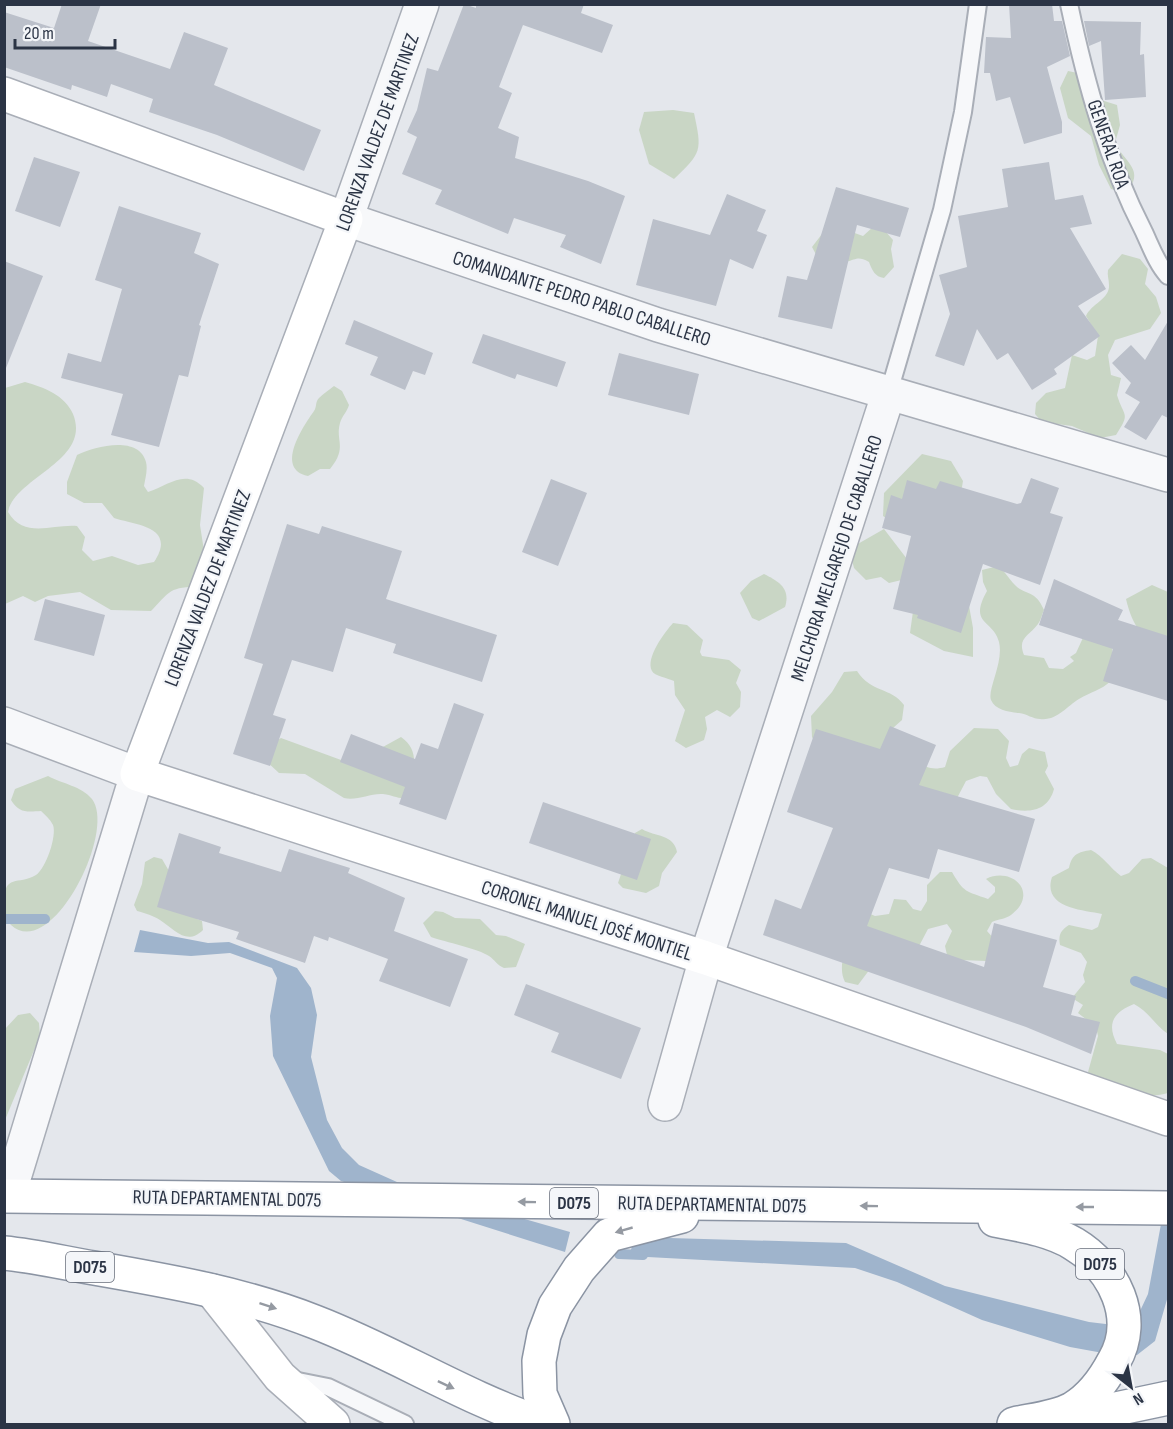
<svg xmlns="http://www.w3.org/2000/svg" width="1173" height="1429" viewBox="0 0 1173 1429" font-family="'Sofia Sans Condensed',sans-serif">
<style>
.green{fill:#c9d6c5}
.water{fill:#9fb4cc}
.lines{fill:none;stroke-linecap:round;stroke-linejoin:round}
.stream{stroke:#9fb4cc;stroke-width:10}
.building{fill:#bbc0ca}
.lane-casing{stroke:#a9aeb7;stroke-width:20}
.street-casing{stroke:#a9aeb7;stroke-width:36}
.secondary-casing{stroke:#a9aeb7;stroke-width:36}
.highway-casing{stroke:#8b94a3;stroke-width:36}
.lane{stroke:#f7f8fa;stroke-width:16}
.street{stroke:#f7f8fa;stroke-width:33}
.secondary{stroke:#fff;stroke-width:33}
.highway{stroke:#fff;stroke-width:33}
.oneway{fill:#959aa2}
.labels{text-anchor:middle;stroke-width:4.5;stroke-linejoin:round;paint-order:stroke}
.shield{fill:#f4f6f9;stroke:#676e7b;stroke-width:1.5}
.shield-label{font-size:18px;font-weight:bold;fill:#2b3445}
.street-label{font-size:20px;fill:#2b3445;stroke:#f4f6f9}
</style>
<rect width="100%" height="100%" fill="#e4e7ec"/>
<g class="green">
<path d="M1068,71L1092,76L1101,100L1117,105L1120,125L1115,143C1125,163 1146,170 1126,193L1111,189L1099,165L1091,136L1068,118L1060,88Z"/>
<path d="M673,110L694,113C702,151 702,152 674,179L649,164L639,130L644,112Z"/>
<path d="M873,227L886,232L893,240L891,249L894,267L884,278C875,277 872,270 869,262C858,256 857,259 846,262C839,264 828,262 820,262L812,247L822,234L849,231L863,236Z"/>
<path d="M1122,254L1140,259L1148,269L1145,284L1156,297L1161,313L1150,329L1115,340L1108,355L1111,375L1121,378L1117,395C1124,418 1131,412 1116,435L1100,438L1072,426L1042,422L1035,414L1036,403L1046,393L1065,388L1072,355L1087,360L1095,356L1098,336L1086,316C1091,304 1110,299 1109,285C1109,280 1107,275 1108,270Z"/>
<path d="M25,382C43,387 65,395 73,414C92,461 15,477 8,512C24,539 52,524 77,526L85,537L82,550L93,561L112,556L138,565L154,562C178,526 134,525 114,518L102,503H84L67,494V482L77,455C95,446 139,435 146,462C148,470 145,479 144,486L148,492C168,486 185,468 204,488L200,525L206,564L195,587C168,587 168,594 151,611L111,610L80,592L48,596L35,602L23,596L5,604V388Z"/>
<path d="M334,386L342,391L349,405C347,412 342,416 340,423C335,441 348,447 330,469H320L308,476C275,469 302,428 314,411C317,407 315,402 319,398C323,394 329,390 334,386Z"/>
<polygon points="922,454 951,461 963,481 960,498 905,531 883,516 884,493"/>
<polygon points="884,529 907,559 968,600 973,628 973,657 944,651 910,633 914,604 910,578 889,583 881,577 866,580 854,568 851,556 856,545"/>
<path d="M998,566C1005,571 1009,579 1015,585C1026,596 1035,589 1044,610C1042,614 1041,620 1038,624C1029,636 1017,638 1024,655L1044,658L1049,668L1063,669L1074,661L1070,657L1076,653L1087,629L1113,639L1111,681C1101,690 1091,692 1079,699C1067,706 1057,721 1040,719C1033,719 1027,714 1019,713C1009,712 995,710 991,700C987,690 1004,662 999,642C993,619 968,625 987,591L983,582L982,570Z"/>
<path d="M764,574C778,581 791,588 785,607L759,621L752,618L740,593L751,581Z"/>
<path d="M1152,585L1168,592V650C1142,638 1133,628 1126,599Z"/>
<path d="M673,623L687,625L703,640L700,652L702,656L729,660L741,670L736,683L741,692L740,707L730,717L717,710L705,717L707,729L704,740L686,748L675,741L685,710L675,695L674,681C668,678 654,676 652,671C645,658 665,632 673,623Z"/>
<path d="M857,671C871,693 891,687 904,705L902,720L893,728C909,749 918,775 945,767L950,751L974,728L998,729L1009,741L1006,758L1010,767L1018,765L1022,754L1029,748L1045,752L1048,766L1045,772L1054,789C1048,811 1030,813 1011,809L996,794L987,777L980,776L966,781L955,802L817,747L812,737L811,716L832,692L844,672Z"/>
<path d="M401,737C423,752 412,776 407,798C397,799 393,795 383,794C370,793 357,801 344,798L305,774L279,773L265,760L267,747L281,738L352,764Z"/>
<path d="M48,776C63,784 81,786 92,799C117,832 51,962 11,925C5,919 4,912 4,904C4,872 18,886 36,875C46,868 57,836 53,825C50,819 45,815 41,811C26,812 19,813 11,800L15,789Z"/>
<path d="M642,829C655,837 674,834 677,852L662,873L659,886L646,893L623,888L618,883L635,833Z"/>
<path d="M1091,850C1103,856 1110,868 1121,876L1129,873L1142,859L1151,858L1168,868V1034C1155,1025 1148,1011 1134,1004C1114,1012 1106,1023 1117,1044L1160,1050L1168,1054V1093C1142,1101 1117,1087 1092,1078L1088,1072L1098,1036L1096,1027L1078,1013L1083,1005L1072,998L1085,982L1083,975L1087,962L1081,953L1060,945C1058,935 1061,930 1069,925L1092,930L1098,927L1102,914C1082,910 1042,908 1052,877L1069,868C1072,854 1078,852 1091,850Z"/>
<path d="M154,857L162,859L197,919L202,921L203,930C187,946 175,930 160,920C154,916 145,913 137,911L134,905L142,884L145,862Z"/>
<path d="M940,872H952C964,893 966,891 988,899L995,892V887L986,879C1012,866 1040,893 1011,915C1006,919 998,919 992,922L987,931L995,940L986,961L961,960L947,955L945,946L952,931L947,924L928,929L918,948L870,969L858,985L845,982C834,960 855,931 868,913L875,916L889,914L894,899L906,900L913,909L921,911L927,901V885Z"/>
<path d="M435,911L443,912L455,918L480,919L496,935L506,936L525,944L516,967L504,968C497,965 495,960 489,956C479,949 445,942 431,937L423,923Z"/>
<polygon points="30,1013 39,1023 40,1036 5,1120 5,1029 18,1015"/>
</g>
<g class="water">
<polygon points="140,930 208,943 229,942 297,968 311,988 317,1015 311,1057 327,1120 342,1148 359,1165 455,1208 493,1210 570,1232 565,1252 341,1181 329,1171 273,1056 270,1016 277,978 272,968 230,953 191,956 134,952"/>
<polygon points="1168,1199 1168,1296 1155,1341 1137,1355 1114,1355 1070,1347 982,1320 897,1282 855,1268 629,1256 635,1237 846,1243 945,1286 1089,1322 1114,1325 1129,1321 1140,1311 1148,1294 1164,1208"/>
</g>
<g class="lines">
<g class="stream">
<polyline points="4,919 45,919"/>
<polyline points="1135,981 1168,994"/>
<polyline points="619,1254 643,1255"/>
</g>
</g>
<g class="building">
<polygon points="62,4 101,4 88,41 170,69 184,32 228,48 214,85 321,130 304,171 217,135 149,112 153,99 111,84 107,97 72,85 71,90 4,67 4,12 54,28"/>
<polygon points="464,4 476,8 476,4 584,4 581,13 613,25 602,53 523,25 499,87 512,93 498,128 519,137 515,158 588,181 625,196 601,264 560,247 566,235 514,218 508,234 435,204 442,190 402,174 417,137 407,132 417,110 427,68 438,71"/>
<polygon points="1009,4 1052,4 1054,21 1062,21 1070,56 1047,67 1062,122 1062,133 1024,144 1010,97 996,101 990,73 984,73 986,37 1011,38"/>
<polygon points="1084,21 1141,22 1140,55 1144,54 1146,97 1105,100 1101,41 1089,46"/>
<polygon points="34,157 80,172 60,227 15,211"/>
<polygon points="1049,162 1055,200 1083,195 1092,224 1070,228 1106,289 1078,306 1100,336 1054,369 1057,374 1032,390 1008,353 997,360 977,329 964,366 935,356 950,314 939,275 967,267 958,216 1008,207 1002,169"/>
<polygon points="836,187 909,208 900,237 857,225 832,329 778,317 787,276 807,280"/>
<polygon points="727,194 766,210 757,231 767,235 753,269 730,259 716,306 636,285 653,219 710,235"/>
<polygon points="119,206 201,233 194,253 219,264 199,325 201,326 188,377 179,375 159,447 111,435 123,394 61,378 68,353 101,362 122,289 95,280"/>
<polygon points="4,261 43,276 6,368 4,368"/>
<polygon points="354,320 433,353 425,375 413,371 405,390 370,375 378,357 345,344"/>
<polygon points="1168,321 1168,418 1162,415 1146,440 1124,427 1140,402 1125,393 1131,383 1112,363 1131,345 1145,360"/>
<polygon points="483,334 566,362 557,387 517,374 515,379 472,363"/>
<polygon points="619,353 699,374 689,415 608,395"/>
<polygon points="1031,478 1059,488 1050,513 1063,517 1040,585 983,564 961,633 917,618 918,615 893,609 911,536 882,528 891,495 902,499 907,480 936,489 940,481 1017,504 1021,503"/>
<polygon points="551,479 587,493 558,566 522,552"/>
<polygon points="287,524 319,534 322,526 402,551 386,599 497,635 482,682 393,653 396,644 346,628 333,672 292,660 273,715 286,719 270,766 233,754 263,664 244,658"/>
<polygon points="1054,579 1123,610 1118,620 1168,636 1168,701 1103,681 1113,649 1039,625"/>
<polygon points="45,599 105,615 94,656 34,640"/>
<polygon points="454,703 484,714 446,820 399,804 405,787 340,762 351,734 415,759 421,743 438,749"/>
<polygon points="890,726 936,745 919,785 1035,819 1019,872 938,849 929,879 889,868 867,926 984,967 994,923 1057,940 1043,987 1076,996 1071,1015 1100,1022 1091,1054 1026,1027 763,935 775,899 801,909 833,828 787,812 816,729 880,749"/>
<polygon points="543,802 651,839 637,880 529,843"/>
<polygon points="179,833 221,847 219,853 281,872 289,849 350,868 348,873 405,898 394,931 468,959 450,1007 379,981 388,959 329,937 328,941 314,936 305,963 236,939 239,932 157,907"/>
<polygon points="526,984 641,1028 621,1079 551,1052 559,1033 514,1015"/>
</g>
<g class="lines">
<defs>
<g id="lane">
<path d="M1069,4C1086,84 1107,160 1144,232C1151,247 1157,264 1168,276"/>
<polyline points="889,392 942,210 963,112 978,4"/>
<polyline points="293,1380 328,1387 405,1424"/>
</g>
<g id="street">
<polyline points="422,4 346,219 658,325 1168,475"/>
<polyline points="4,724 137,774 14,1178"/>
<polyline points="665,1104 706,958 889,392"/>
</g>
<g id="secondary">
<polyline points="4,94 346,219 137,774 706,958 1168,1119"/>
<polyline points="212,1291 280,1377 333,1424"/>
</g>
<g id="highway">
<polyline points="4,1196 1168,1208"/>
<path d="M995,1220C1021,1225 1052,1230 1074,1244C1114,1268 1139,1318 1114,1361C1104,1380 1091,1398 1072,1409C1055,1418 1032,1420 1014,1424"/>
<path d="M4,1253C35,1256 64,1263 94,1268C169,1281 244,1294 315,1322C393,1352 463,1397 543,1424"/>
<polyline points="1064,1420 1168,1398"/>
<polyline points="553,1424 540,1394 539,1361 544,1335 555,1306 579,1269 609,1235 682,1216"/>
</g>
</defs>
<use href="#lane" class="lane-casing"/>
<use href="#street" class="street-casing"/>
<use href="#secondary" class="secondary-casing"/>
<use href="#highway" class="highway-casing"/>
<use href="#lane" class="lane"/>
<use href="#street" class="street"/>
<use href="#secondary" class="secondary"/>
<use href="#highway" class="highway"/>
</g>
<defs><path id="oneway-solid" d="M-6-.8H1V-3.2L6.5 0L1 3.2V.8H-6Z" transform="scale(1.5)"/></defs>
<g class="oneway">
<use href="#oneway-solid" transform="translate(527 1202) rotate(-179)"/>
<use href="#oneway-solid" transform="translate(869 1206) rotate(-179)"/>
<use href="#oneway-solid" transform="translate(1085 1207) rotate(-180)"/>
<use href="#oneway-solid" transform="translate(624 1230) rotate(164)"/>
<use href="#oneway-solid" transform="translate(268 1306) rotate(18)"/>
<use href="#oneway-solid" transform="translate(446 1385) rotate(25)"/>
</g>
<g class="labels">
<g class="shield">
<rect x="550" y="1188" width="48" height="30" rx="4.5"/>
<rect x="1076" y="1249" width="48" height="30" rx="4.5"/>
<rect x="66" y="1252" width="48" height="30" rx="4.5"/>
</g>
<g class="shield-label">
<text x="574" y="1209">D075</text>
<text x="1100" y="1270">D075</text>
<text x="90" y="1273">D075</text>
</g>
<g class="street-label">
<text transform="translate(377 132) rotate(-70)" y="7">LORENZA VALDEZ DE MARTINEZ</text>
<text transform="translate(1109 144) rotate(71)" y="7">GENERAL ROA</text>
<text transform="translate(582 298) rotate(18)" y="7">COMANDANTE PEDRO PABLO CABALLERO</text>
<text transform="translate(836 558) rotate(-72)" y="7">MELCHORA MELGAREJO DE CABALLERO</text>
<text transform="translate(207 588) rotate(-69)" y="7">LORENZA VALDEZ DE MARTINEZ</text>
<text transform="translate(587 920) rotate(18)" y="7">CORONEL MANUEL JOSÉ MONTIEL</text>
<text transform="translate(227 1198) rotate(1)" y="7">RUTA DEPARTAMENTAL D075</text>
<text transform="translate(712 1204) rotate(1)" y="7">RUTA DEPARTAMENTAL D075</text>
</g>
</g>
<rect width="1173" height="1429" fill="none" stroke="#2b3445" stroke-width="12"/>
<g transform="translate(1131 1387) rotate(149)" stroke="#f4f6f9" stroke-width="4.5" paint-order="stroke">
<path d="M0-4.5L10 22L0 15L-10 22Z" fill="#2b3445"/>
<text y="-9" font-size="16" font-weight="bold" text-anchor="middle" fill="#2b3445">N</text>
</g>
<path d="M15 39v9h100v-9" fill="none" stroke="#2b3445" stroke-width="3"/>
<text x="24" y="39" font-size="18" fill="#2b3445" stroke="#f4f6f9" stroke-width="4.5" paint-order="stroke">20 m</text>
</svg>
